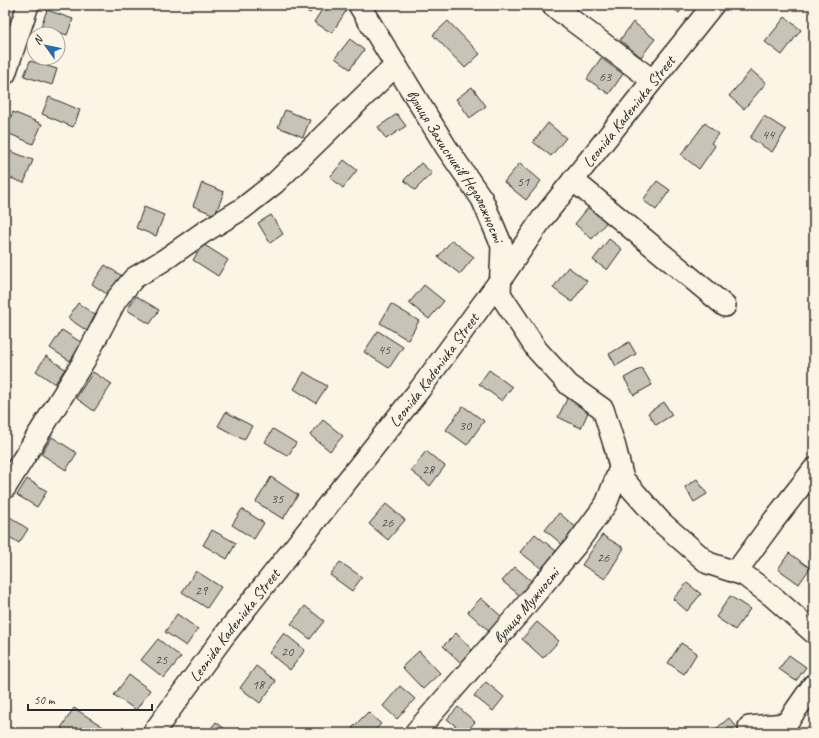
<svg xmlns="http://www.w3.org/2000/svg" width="819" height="738" viewBox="0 0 819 738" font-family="Caveat,sans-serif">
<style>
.building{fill:#c8c3b7;stroke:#2b2b2b}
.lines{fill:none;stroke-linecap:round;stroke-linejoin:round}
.minor-casing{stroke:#2b2b2b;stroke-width:24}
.minor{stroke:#fcf5e5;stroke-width:21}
.labels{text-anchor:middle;stroke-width:4;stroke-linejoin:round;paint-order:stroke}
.number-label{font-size:14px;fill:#52514e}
.street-label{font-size:16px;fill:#2b2b2b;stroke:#fcf5e5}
</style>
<rect width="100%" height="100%" fill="#fcf5e5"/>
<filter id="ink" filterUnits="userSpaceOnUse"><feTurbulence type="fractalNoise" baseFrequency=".025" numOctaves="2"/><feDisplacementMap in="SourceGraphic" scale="8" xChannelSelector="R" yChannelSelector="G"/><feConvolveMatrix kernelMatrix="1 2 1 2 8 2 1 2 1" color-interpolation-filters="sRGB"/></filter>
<g filter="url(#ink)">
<g class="building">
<polygon points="298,5 315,5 310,13"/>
<polygon points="325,5 337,5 346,11 332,33 314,22"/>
<polygon points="669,5 685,5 679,13"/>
<polygon points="47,10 73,19 67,35 41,26"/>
<polygon points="785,17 801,30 782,55 765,42"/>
<polygon points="448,21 480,54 465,68 433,35"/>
<polygon points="633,22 655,39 641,57 620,40"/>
<polygon points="350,39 364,50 350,69 335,58"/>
<polygon points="601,58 623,74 609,94 587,79"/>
<polygon points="30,61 57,69 52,85 24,76"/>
<polygon points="751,70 766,83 744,109 729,96"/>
<polygon points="472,87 486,106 470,118 456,99"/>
<polygon points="49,97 80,110 73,127 42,114"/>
<polygon points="285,110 310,120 303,137 278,127"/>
<polygon points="13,112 42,124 33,144 5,132"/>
<polygon points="397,114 406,126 386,139 378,127"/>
<polygon points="764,116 786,130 772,152 750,138"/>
<polygon points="548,123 566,138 551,156 533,142"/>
<polygon points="705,123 718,134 711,143 715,146 699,169 681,155"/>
<polygon points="5,149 33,160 24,183 5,176"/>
<polygon points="344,160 357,170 343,188 330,177"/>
<polygon points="421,163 432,173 415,190 404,180"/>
<polygon points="520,163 541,181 526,200 504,182"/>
<polygon points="657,181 670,190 656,210 643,200"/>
<polygon points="202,183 224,192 215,215 193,206"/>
<polygon points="592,203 610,218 592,239 575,224"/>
<polygon points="144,207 164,215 156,236 136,228"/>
<polygon points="271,215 283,234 270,243 258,223"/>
<polygon points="609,239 622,249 607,270 593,260"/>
<polygon points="452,240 474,257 460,274 438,257"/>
<polygon points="203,244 228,260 218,276 193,260"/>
<polygon points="105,265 125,278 111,297 92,284"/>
<polygon points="568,267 587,281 572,302 553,288"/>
<polygon points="424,285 444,301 429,319 409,303"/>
<polygon points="136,296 159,310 150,324 127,310"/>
<polygon points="78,303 99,318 90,333 68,318"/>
<polygon points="391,304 419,321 408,340 380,323"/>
<polygon points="62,330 82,343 70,361 50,348"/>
<polygon points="378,331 403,347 389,368 364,352"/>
<polygon points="629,342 636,354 616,366 609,354"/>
<polygon points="46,356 65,369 55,384 36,371"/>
<polygon points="642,368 652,385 634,395 624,378"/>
<polygon points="489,370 512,387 502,401 479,384"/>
<polygon points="93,372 112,384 94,411 76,398"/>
<polygon points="304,372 327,386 316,403 294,389"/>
<polygon points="568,397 590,408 581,428 558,417"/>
<polygon points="664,402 672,415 656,425 648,413"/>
<polygon points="463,406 484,421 467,445 446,430"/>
<polygon points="226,412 252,426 244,440 218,426"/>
<polygon points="323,420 343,436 330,451 310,435"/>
<polygon points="273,429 296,443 288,456 265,442"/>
<polygon points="52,437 77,453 66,470 41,454"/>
<polygon points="426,451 445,466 430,486 411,471"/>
<polygon points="271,477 298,495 283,519 256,502"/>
<polygon points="27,479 47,491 37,507 17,495"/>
<polygon points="697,479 707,494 694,502 685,487"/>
<polygon points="386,504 405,520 388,540 369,524"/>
<polygon points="242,509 264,523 254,539 232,525"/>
<polygon points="559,513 578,529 564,546 545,530"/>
<polygon points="7,515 28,529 19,543 5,534 5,519"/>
<polygon points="212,530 236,543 227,559 203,545"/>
<polygon points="535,534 556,551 542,569 520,552"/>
<polygon points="602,535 624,548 605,579 582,565"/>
<polygon points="789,553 810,568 799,584 778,569"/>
<polygon points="340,562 362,577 352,591 330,575"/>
<polygon points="515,567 535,584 523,598 502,581"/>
<polygon points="196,571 221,587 207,608 182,592"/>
<polygon points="687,583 701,594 687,611 673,599"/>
<polygon points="730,596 750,609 735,630 716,617"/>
<polygon points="481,598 503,618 490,632 468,612"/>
<polygon points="305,606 324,621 310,639 291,624"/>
<polygon points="177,614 198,629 186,646 165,632"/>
<polygon points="537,622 559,641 543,658 522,639"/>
<polygon points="284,633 305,650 290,670 269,653"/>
<polygon points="456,633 474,652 462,664 443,646"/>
<polygon points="158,639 181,657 164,678 141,660"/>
<polygon points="681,643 697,653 684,674 668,663"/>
<polygon points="419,651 440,673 423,689 402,667"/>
<polygon points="789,655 806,667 796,681 779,669"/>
<polygon points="256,666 276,681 260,703 240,688"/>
<polygon points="129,675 150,690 136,710 114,695"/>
<polygon points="486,682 504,697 493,711 474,696"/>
<polygon points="400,686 415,699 397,719 383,706"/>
<polygon points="458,707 475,722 465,733 464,733 447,719"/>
<polygon points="74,708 108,730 106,733 68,733 61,728"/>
<polygon points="368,712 381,724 372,733 357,733 352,728"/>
<polygon points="729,718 741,732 740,733 711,733"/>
<polygon points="216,722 230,733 207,733"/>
</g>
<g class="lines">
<defs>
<g id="minor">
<path id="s1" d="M359,5L446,147L482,199L502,246L500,294L537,350L569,385L603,409L615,447L623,479L661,522L708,563L744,575L772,596L814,633"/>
<polyline points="553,6 652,80"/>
<polyline points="5,74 28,5"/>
<polyline points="573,180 725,306"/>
<polyline points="5,488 84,361 116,300 134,278 164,260 204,232 242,209 275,183 396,65"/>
<polyline points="736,572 774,520 814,469"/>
<polyline points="749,727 786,724 814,684"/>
<path id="s2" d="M153,733L224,636L420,389L501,279L542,219L713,5"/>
<path id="s3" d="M415,733L521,611L576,545L606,504L620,468"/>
</g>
</defs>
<use href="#minor" class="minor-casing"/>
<use href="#minor" class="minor"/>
</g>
</g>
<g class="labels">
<g class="number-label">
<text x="605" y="81">63</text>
<text x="768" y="139">44</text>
<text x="523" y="186">51</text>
<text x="384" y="354">45</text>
<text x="465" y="430">30</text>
<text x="428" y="474">28</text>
<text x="277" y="503">35</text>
<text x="387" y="527">26</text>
<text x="603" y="562">26</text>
<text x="201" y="595">29</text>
<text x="287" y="656">20</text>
<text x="161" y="664">25</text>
<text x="258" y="689">18</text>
</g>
<g class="street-label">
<text dy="6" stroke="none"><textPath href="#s2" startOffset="783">Leonida Kadeniuka Street</textPath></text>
<text dy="6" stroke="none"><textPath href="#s1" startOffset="188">вулиця Захисників Незалежності</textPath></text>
<text dy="6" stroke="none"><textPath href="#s2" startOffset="459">Leonida Kadeniuka Street</textPath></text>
<text dy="6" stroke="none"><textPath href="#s3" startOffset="169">вулиця Мужності</textPath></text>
<text dy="6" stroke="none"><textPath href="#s2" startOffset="135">Leonida Kadeniuka Street</textPath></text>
</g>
</g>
<rect width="819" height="738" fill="none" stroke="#fcf5e5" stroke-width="20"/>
<rect x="10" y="10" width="799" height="718" fill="none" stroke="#2b2b2b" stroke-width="1.5" filter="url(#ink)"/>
<g transform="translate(46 46) rotate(303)"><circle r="19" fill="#fcf5e5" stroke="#a8a49b"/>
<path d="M0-3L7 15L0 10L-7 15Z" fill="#1f6fb2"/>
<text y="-6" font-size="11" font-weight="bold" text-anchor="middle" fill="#2b2b2b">N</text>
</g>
<path d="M28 704v6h124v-6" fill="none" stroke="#2b2b2b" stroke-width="2"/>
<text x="34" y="704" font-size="12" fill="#2b2b2b" stroke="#fcf5e5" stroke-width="3" paint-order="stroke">50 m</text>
</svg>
